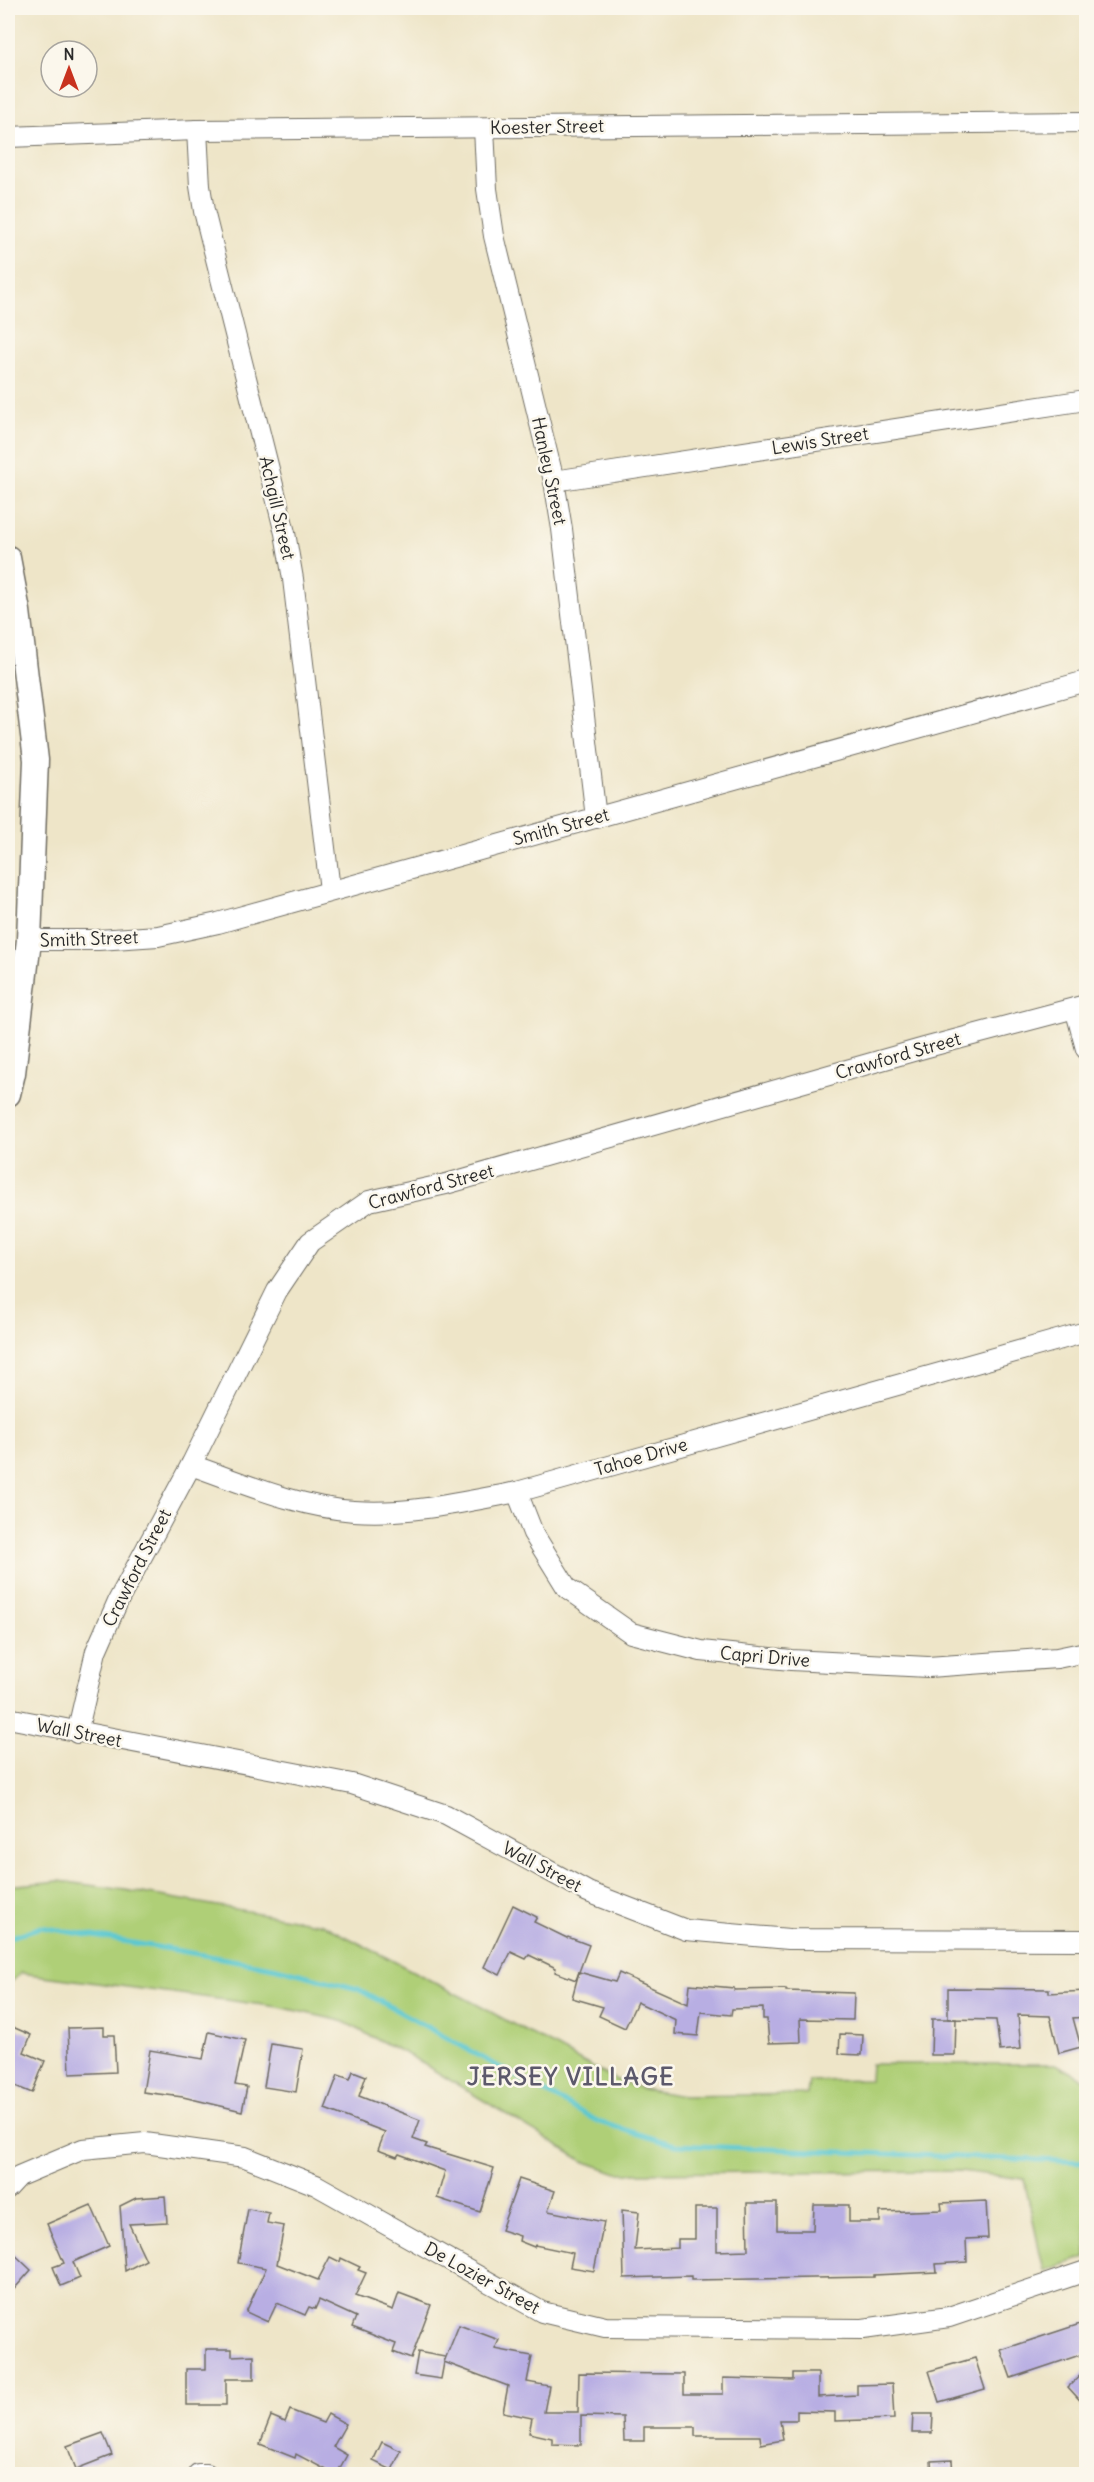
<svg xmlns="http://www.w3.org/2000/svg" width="1094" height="2482" viewBox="0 0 1094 2482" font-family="Delius,sans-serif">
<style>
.green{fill:#afcf77;stroke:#6d7d51;stroke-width:1.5}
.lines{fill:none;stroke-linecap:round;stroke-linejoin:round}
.stream{stroke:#5bc8d0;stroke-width:5}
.building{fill:#b8aee3}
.minor-casing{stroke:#6f6c62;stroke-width:22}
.tertiary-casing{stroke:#6f6c62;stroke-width:27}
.minor{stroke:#fff;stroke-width:20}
.tertiary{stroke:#fff;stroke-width:24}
.labels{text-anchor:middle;stroke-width:5;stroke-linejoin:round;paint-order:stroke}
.street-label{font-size:18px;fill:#2b2b2b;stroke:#fbf7ec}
.district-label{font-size:24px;font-weight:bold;letter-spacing:1.5px;fill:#5c596b;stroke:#fbf7ec}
</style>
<rect width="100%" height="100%" fill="#fbf7ec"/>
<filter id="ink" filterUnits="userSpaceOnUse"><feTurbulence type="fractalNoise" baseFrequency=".0167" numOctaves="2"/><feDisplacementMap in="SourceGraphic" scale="12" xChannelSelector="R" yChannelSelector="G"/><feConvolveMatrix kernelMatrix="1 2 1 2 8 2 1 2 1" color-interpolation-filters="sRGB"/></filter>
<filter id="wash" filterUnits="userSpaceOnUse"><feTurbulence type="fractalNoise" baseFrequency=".008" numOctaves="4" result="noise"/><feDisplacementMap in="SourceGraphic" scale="24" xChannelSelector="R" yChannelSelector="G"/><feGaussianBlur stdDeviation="1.35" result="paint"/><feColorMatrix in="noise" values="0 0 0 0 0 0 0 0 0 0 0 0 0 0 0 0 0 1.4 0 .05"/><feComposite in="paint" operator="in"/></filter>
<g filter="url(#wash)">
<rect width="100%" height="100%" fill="#eee5c8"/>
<polygon class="green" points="59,1881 125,1890 322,1924 476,2004 614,2079 643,2089 683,2096 807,2094 809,2081 870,2080 871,2064 1056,2064 1086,2080 1086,2257 1044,2271 1024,2179 960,2171 617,2173 583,2161 412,2057 342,2021 279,2007 21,1973 8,1985 8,1886"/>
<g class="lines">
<polyline class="stream" points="8,1938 41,1927 273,1967 358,1989 599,2122 675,2145 1086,2162"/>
</g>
<g id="blocks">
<g class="building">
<polygon points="513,1905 537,1917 534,1922 567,1938 568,1937 589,1945 576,1980 555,1972 556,1968 529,1955 526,1959 511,1952 500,1975 484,1967"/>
<polygon points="579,1972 615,1982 619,1973 688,2004 690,1984 734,1988 734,1990 786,1989 786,1991 854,1993 853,2020 800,2019 801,2042 769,2043 767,2019 763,2019 763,2008 732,2009 731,2015 701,2012 698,2036 675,2034 676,2020 637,2002 625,2028 599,2016 603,2007 572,1998"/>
<polygon points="948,1988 1049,1989 1049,1993 1086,1991 1086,2017 1073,2018 1081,2047 1059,2053 1050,2016 1018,2015 1021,2049 1000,2051 996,2020 948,2019"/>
<polygon points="932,2019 956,2019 955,2055 931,2055"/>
<polygon points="8,2025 31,2035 24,2052 45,2061 32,2093 8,2083"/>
<polygon points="104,2027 104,2035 114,2035 116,2072 70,2074 68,2028"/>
<polygon points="209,2032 245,2040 235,2085 247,2087 242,2111 183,2097 143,2092 150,2050 203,2059"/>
<polygon points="840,2034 863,2035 862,2055 839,2054"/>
<polygon points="271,2044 303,2049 296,2092 264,2087"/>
<polygon points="353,2071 366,2076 359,2096 420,2120 413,2139 427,2144 425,2147 494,2168 480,2212 437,2198 445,2171 399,2154 397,2157 378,2150 385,2132 325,2109 338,2075 350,2079"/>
<polygon points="519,2179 555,2191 548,2211 604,2222 594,2271 570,2267 573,2253 535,2245 534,2247 519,2241 520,2236 501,2230"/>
<polygon points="165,2196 167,2222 129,2224 146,2260 125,2271 120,2206 136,2198"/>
<polygon points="986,2201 988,2238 966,2239 967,2262 936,2264 937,2272 874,2275 874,2277 691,2280 691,2276 624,2278 622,2210 639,2212 635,2250 678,2248 678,2239 695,2239 695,2208 717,2208 717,2251 748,2250 747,2203 777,2203 777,2230 813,2230 814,2205 849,2205 849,2222 880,2222 880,2212 942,2210 941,2203"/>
<polygon points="91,2205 109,2246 73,2262 80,2278 61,2286 53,2267 64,2263 47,2224"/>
<polygon points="248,2209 269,2213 267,2223 284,2226 277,2264 318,2280 330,2257 340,2262 341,2258 360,2267 358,2270 366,2273 355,2296 393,2310 399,2293 431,2305 411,2359 393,2352 396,2344 352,2327 356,2317 319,2300 315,2309 309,2307 305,2315 277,2303 268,2322 246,2312 266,2268 238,2263"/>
<polygon points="8,2248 31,2270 8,2296"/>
<polygon points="1086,2322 1086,2353 1011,2378 1001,2350"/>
<polygon points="459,2325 499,2340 495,2349 532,2356 527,2382 549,2386 544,2412 578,2412 579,2373 684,2374 684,2394 723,2394 723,2378 793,2380 793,2373 818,2373 818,2397 857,2395 857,2385 892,2384 894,2419 835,2421 835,2412 797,2411 797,2420 780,2420 783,2440 761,2444 760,2436 695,2436 695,2427 644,2427 644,2441 624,2441 623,2417 581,2416 581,2445 552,2444 552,2438 529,2433 532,2418 503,2412 508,2386 444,2362"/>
<polygon points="206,2349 232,2349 232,2356 254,2355 254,2379 226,2379 226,2405 186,2405 186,2369 206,2369"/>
<polygon points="418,2352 445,2357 441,2379 414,2375"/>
<polygon points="975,2358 985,2389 939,2402 929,2371"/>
<polygon points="1086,2370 1086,2407 1068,2387"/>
<polygon points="290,2410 323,2423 328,2414 346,2424 333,2447 347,2455 336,2475 296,2454 295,2458 260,2444 271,2416 285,2422"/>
<polygon points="913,2414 933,2414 932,2433 912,2433"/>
<polygon points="103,2433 112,2455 76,2469 67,2446"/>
<polygon points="382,2442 401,2451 392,2470 373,2461"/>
<polygon points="952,2460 953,2475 932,2475 931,2461"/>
</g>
</g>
</g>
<g filter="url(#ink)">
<use href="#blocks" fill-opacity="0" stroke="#6f6c62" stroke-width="1.5"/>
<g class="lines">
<defs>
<g id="minor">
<polyline points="484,128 487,189 494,236 554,481 562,529 596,818"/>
<polyline points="197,130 200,186 204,211 285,533 293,579 330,890"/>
<polyline points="8,137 197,130 1086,122"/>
<polyline points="554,481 1086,400"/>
<polyline points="29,940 98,940 158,936 218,923 1086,681"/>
<polyline points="1075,1008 1086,1049"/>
<path d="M191,1465C243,1483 297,1507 354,1511C409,1515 463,1502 517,1492L1086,1332"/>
<polyline points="517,1492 533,1533 567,1588 631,1633 701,1651 791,1660 928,1667 1057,1658 1086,1652"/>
<polyline points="8,1718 352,1784 446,1815 588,1892 686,1930 789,1939 1086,1940"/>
<polyline points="77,1733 96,1651 118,1601 191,1465 277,1291 310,1242 369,1201 446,1184 924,1048 1086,1005"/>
<polyline points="8,2188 19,2176 83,2149 145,2143 245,2157 316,2185 542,2312 605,2327 863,2329 949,2317 1086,2271"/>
<polyline points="198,2474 207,2474"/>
</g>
<polyline id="tertiary" points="8,558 18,611 36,760 29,940 13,1073 8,1094"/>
</defs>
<use href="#minor" class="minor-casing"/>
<use href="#tertiary" class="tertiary-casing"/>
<use href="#minor" class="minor"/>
<use href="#tertiary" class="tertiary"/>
</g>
</g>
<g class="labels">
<g class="street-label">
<text transform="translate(547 127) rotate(-1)" y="6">Koester Street</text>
<text transform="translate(820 441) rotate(-9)" y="6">Lewis Street</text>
<text transform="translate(549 471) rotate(78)" y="6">Hanley Street</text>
<text transform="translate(277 508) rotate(77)" y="6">Achgill Street</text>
<text transform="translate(561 827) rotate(-15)" y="6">Smith Street</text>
<text transform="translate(89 939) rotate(-2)" y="6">Smith Street</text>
<text transform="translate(898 1056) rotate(-16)" y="6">Crawford Street</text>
<text transform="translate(431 1187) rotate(-15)" y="6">Crawford Street</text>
<text transform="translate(641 1457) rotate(-16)" y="6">Tahoe Drive</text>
<text transform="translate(137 1568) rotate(-63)" y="6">Crawford Street</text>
<text transform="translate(765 1657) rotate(5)" y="6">Capri Drive</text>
<text transform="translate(79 1733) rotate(11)" y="6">Wall Street</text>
<text transform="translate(542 1867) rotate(28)" y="6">Wall Street</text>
<text transform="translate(482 2278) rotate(29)" y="6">De Lozier Street</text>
</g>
<g class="district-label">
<text x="571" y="2085">JERSEY VILLAGE</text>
</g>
</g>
<rect width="1094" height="2482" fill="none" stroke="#fbf7ec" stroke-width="30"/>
<g transform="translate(69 69)"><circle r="28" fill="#fbf7ec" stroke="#a8a59f" stroke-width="1.5"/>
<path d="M0-4.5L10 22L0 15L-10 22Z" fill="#c8321e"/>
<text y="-9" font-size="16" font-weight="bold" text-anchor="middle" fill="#2b2b2b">N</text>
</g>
</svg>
